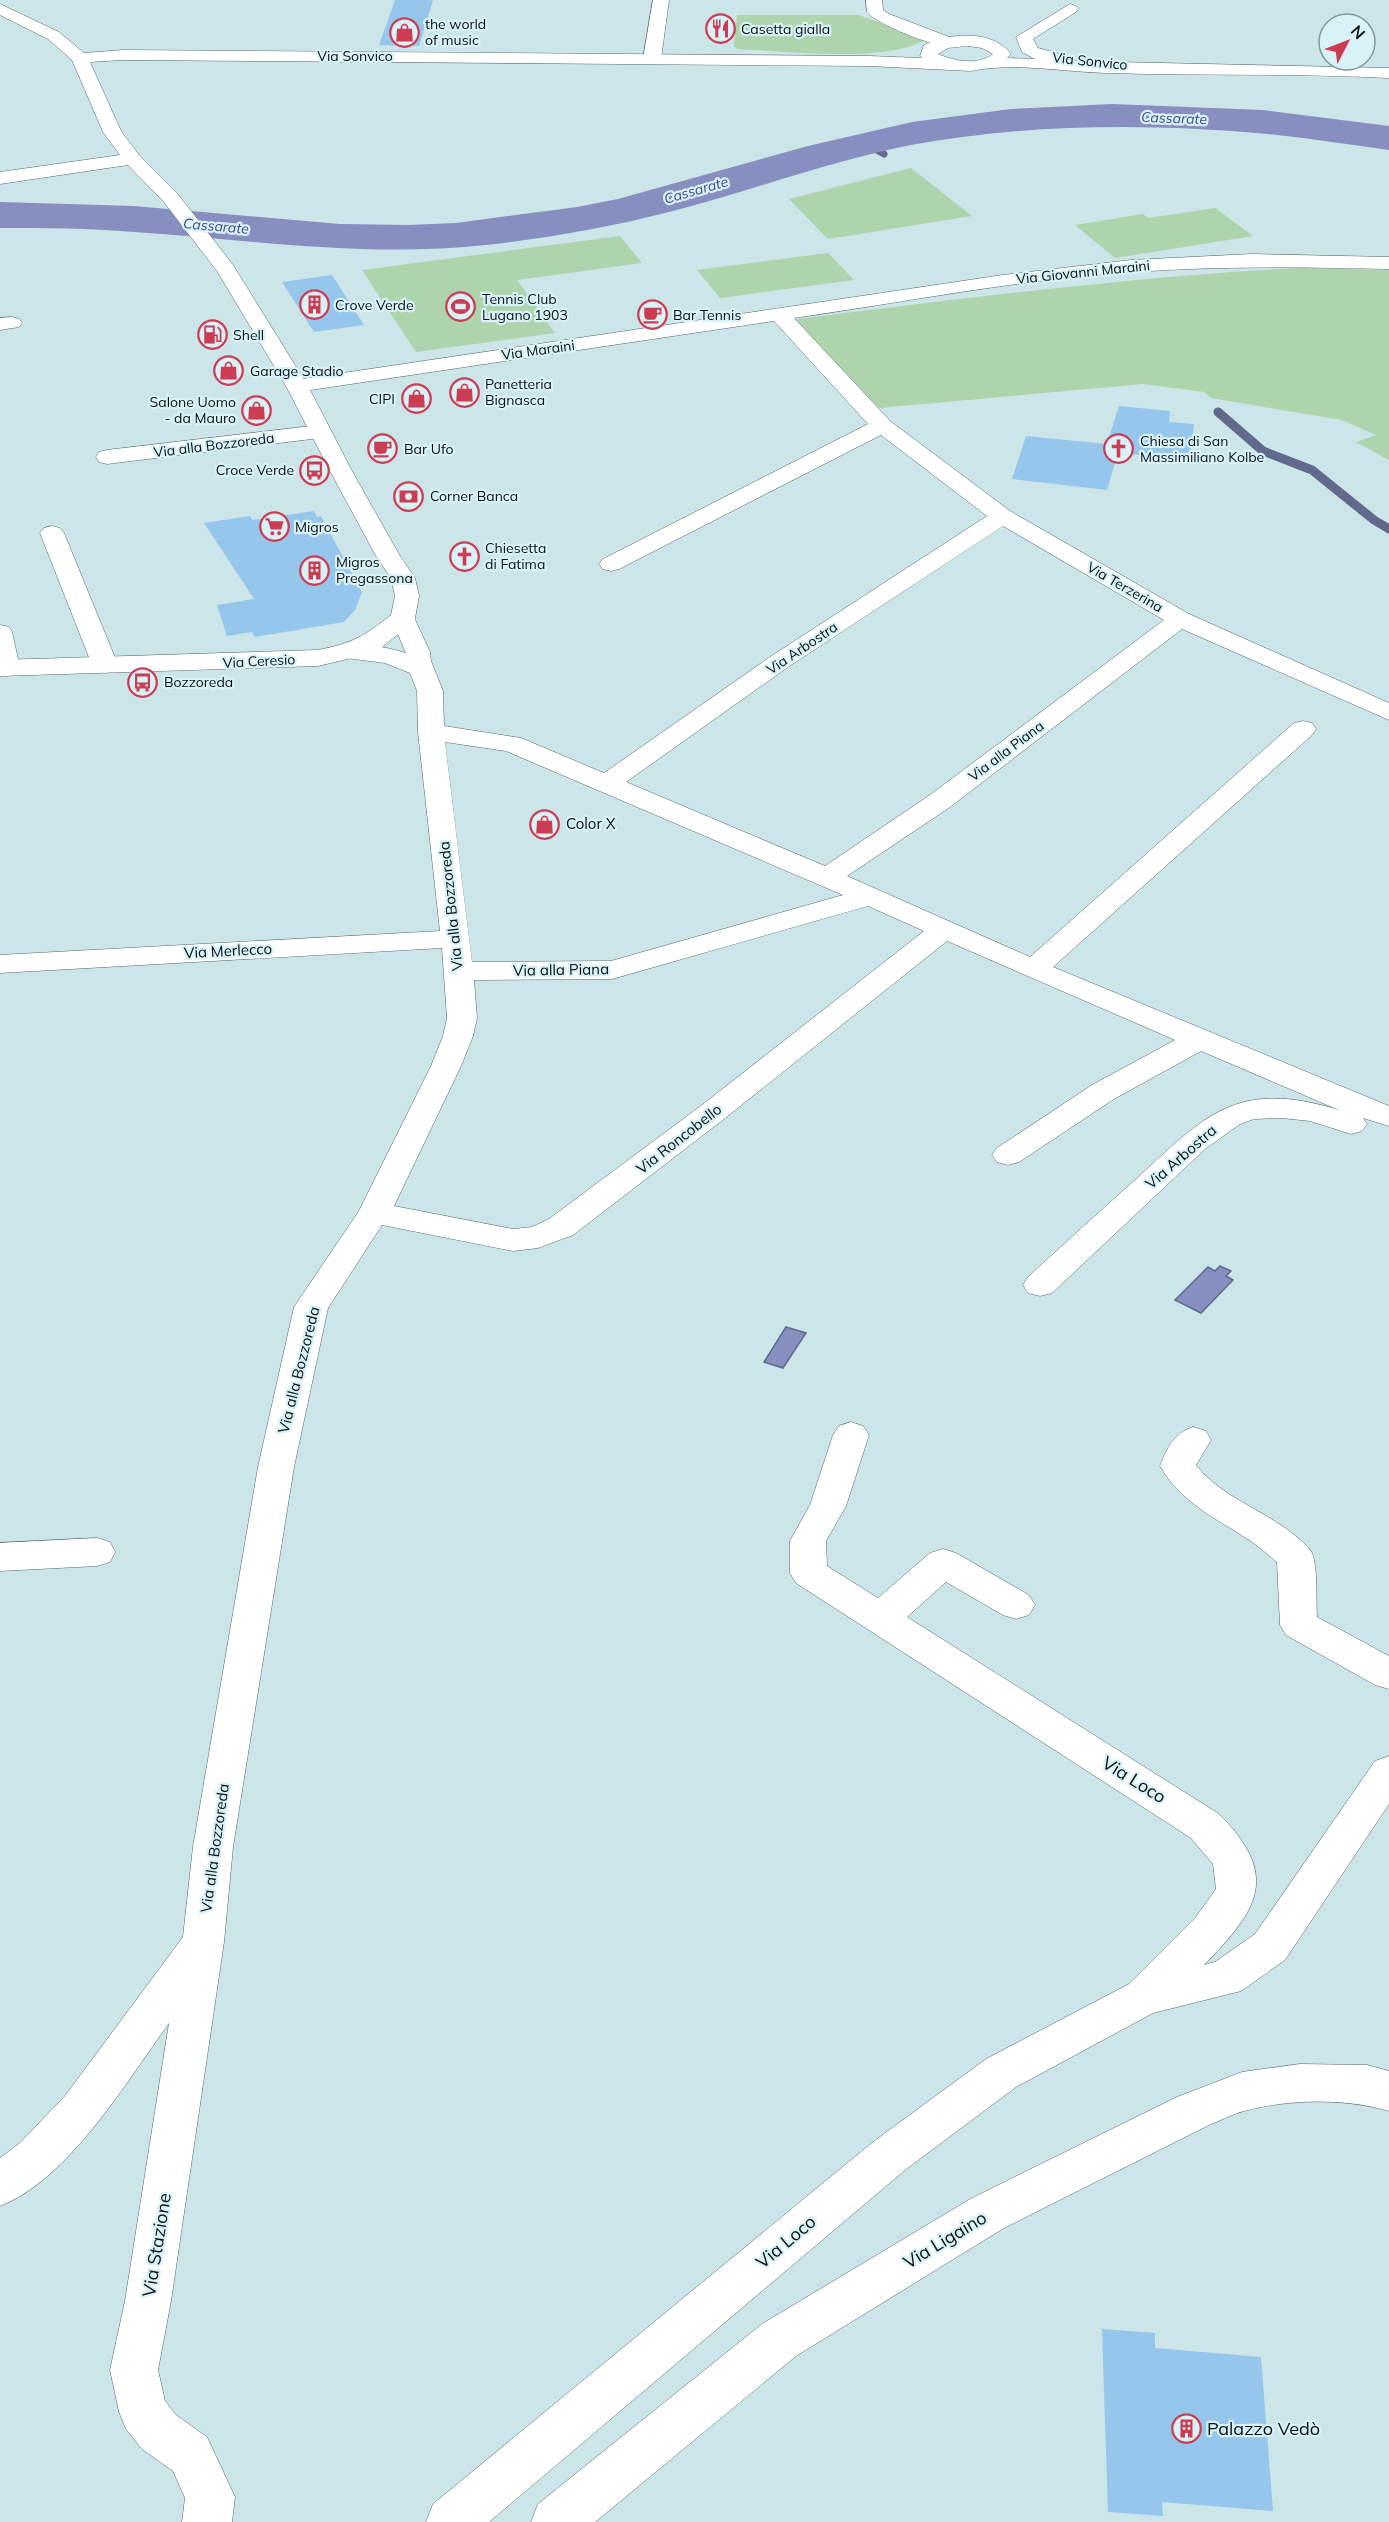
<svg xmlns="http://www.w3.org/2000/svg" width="1389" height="2522" viewBox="0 0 1389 2522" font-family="Mulish,sans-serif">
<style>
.green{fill:#aed4ad}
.water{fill:#878fc0;stroke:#61698c;stroke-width:1.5}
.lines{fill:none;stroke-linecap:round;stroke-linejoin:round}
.stream-far1{stroke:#61698c;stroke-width:7}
.stream{stroke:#61698c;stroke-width:9}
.river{fill:#878fc0;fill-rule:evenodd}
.building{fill:#97c6ec}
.minor-casing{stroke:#51676b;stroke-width:1}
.secondary-casing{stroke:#51676b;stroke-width:1}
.minor{fill:#fff;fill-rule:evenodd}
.secondary{fill:#fff;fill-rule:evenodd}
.labels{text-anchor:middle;stroke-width:4.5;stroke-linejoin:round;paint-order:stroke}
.far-poi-label{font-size:14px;fill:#081113;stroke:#d8f2f7;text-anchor:start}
.far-street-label{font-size:14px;fill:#081113;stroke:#d8f2f7}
.far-water-label{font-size:14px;font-style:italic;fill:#424888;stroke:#d8f2f7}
.poi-label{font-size:15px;fill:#081113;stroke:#d8f2f7;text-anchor:start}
.street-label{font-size:15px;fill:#081113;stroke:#d8f2f7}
.near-street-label{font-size:18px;fill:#081113;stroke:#d8f2f7}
.near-poi-label{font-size:18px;fill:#081113;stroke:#d8f2f7;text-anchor:start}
</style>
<rect width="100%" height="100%" fill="#cbe5e9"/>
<g class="green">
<path d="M737,15H858L918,35L923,41C882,63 786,51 737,49L734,46Z"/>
<polygon points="911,168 972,216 828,239 789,199"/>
<polygon points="1215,208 1253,236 1115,258 1075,225 1143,214 1148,218"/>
<polygon points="620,236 642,263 517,280 555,333 416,352 362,270"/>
<polygon points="828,253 854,280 720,298 697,270"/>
<path d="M1298,268L1389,270V460L1356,442L1376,435L1342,420L1211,398L1204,392L1144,384L879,408L790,320C959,299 1127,277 1298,268Z"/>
</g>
<g class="water">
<polygon points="1220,1266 1231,1271 1226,1276 1233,1280 1201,1313 1175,1300 1208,1267 1215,1271"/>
<polygon points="786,1327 806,1333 783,1368 764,1362"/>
</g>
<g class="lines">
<polyline class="stream-far1" points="864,143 884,154"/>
<polyline class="stream" points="1218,412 1263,451 1312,470 1374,520 1389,529"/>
<path class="river" d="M1112,104L1263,110L1389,126V150C1352,145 1315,139 1277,135C1156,123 1031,123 911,145C830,161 753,190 673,211C611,227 549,238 486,245C368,258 252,240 134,232C89,228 45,228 0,228V202L134,206L340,224L408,225L456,223L577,207L618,199L808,146L912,122L1011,109Z"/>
</g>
<g class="building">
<polygon points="395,0 433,0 419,46 379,45"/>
<polygon points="332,275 364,325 314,332 282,282"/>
<polygon points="1119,406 1170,411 1169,422 1194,424 1189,460 1118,453 1107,490 1012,479 1026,436 1107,444"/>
<polygon points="314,511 317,517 321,516 362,592 355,610 344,622 255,637 252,632 227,636 217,605 254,599 204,523 250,516 252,520"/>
<polygon points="1102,2329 1155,2333 1155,2348 1261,2357 1273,2511 1162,2502 1163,2516 1108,2512"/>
</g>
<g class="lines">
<defs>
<g id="minor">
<polygon points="653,0 669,0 661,59 658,63 646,63 643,59"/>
<path d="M866,0H882L883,10L889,14L952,38L954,42L952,46C938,49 876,24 867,12Z"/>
<path d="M1252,254L1389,257V269C1303,267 1219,266 1133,272C1022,279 905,302 794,318L890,421L1010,511L1189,614L1389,703V720L1182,629L950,807L847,876L1030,957L1294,723L1303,721L1312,723L1316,729L1312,735L1053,967L1389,1106V1126L1363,1118L1367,1124L1362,1131L1351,1134L1310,1121L1282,1118L1254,1119L1240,1124L1205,1149L1052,1293L1040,1296L1028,1293L1023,1285L1028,1277C1063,1245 1098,1213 1134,1181C1205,1116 1235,1078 1339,1110L1201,1051L1114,1099L1019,1162L1008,1165L997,1162L992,1155L997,1148L1092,1085L1175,1040L947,941L724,1119L573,1235L538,1248L513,1251L382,1225L328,1308L294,1467L233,1847L224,1942L171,2301L158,2370L165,2401L176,2415L207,2437L235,2497L232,2522H182L185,2498L173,2471L142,2449L126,2429L119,2412L110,2370L125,2301L169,2023C127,2081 68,2180 0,2206V2158L20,2143L65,2096L183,1937L193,1847L258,1467L294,1307L359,1211L431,1066L443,1036L447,1018L442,948L0,973V955L440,931L418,732L417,691L410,673L385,663L338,657L335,652L338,647C360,641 385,647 406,653L391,618L394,613L403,611L412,613L430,652L431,661L443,691L444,726L521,738L604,773L770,657L987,516L881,435L619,569L611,571L603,569L599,564L603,559L868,424L774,321L297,392L289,391L286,386L289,381L1003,275L1131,260ZM1003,526L1164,620L930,795L825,866L626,782L788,667ZM445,742L506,751L843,895L611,961L472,962ZM868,906L924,931L702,1105L549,1219L532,1227L513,1229L394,1206L461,1066L473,1036L477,1018L474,980L612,979Z"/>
<polygon points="12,317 19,319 22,323 19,327 0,330 0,318"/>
<polygon points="320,425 328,427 331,432 328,437 107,464 99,462 96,457 99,452 107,450"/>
<polygon points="52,526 60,528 64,533 118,665 114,670 105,673 96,670 92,665 40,533 44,528"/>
<polygon points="0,625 9,627 12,632 20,668 16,673 7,676 0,674"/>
<path d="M851,1422L863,1426L869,1435L846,1506L826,1541L827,1566L878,1598L930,1553L943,1549L956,1553L1029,1595L1035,1605L1029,1615L1016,1619L1003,1615L946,1582L907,1617L1219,1814C1281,1876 1258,1910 1204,1965L1215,1962L1255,1934L1375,1761L1389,1756V1804L1285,1960L1241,1991L1153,2013L1016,2087L905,2170L489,2522H426L433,2504L873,2142L986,2059L1129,1984L1196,1917L1216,1889L1213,1864L1191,1838L796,1583L790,1573V1541L810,1505L833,1435L839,1426Z"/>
<path d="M1193,1427L1206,1431L1211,1440L1196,1465C1221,1497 1262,1509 1293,1534C1300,1540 1308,1545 1312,1553C1318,1568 1316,1601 1317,1617L1389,1656V1689L1375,1685L1286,1635L1280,1625L1277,1562C1266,1553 1255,1543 1243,1536C1210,1515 1180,1501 1160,1466C1167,1448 1174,1433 1193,1427Z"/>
<polygon points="97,1538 110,1542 115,1552 110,1562 97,1566 0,1571 0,1543"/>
<path d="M1300,2064L1367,2065L1389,2071V2111C1344,2098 1289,2099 1244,2111C1232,2114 1220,2121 1209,2125L1004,2228L796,2356L595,2522H531L538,2504L762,2324L972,2198L1177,2097L1242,2072Z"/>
</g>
<path id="secondary" d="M0,4L59,32L84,53L123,50L869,56L922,58L920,56L924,45C949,33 992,29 1011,54L1007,58L1035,59L1022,52L1016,37L1070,4L1076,6L1078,9L1076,12L1033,39L1038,48L1068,56L1070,61L1389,68V78C1295,73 1201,76 1107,73C1063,72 1014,62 971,71L869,66L123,60L90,62L121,131L139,155L177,193L233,265L308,386L352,471L400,556L415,578L419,596L415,618L412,623L382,647L356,657L318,666L0,676V660L318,650C353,643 363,637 391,615L395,596L391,578L376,556L330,471L286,386L217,271L163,201L128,165L0,184V172L120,155L103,132L72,60L48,39L0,15ZM968,46L982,48L993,54C978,66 954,61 938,54L948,48Z"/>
</defs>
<use href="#minor" class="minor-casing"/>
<use href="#secondary" class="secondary-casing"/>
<use href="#minor" class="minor"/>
<use href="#secondary" class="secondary"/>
</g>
<defs>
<symbol id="restaurant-ring" viewBox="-11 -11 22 22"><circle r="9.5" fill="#d8f2f7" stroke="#cc3c52" stroke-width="1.5"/><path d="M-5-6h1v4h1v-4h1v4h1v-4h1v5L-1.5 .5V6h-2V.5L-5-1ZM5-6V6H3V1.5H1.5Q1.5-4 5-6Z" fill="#cc3c52"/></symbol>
<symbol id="shop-ring" viewBox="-11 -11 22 22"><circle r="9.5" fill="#d8f2f7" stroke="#cc3c52" stroke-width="1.5"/><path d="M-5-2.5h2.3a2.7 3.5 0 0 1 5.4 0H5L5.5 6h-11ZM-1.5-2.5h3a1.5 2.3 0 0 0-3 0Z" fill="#cc3c52"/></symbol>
<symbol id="building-ring" viewBox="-11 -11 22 22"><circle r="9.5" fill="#d8f2f7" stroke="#cc3c52" stroke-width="1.5"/><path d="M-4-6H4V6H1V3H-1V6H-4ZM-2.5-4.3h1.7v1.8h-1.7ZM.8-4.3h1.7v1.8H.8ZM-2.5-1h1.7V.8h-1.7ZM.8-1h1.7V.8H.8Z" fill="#cc3c52"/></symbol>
<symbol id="stadium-ring" viewBox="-11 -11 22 22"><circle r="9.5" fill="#d8f2f7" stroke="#cc3c52" stroke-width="1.5"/><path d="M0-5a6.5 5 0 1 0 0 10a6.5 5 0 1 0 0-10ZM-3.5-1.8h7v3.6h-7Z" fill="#cc3c52"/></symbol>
<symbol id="cafe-ring" viewBox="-11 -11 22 22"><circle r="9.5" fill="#d8f2f7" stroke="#cc3c52" stroke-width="1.5"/><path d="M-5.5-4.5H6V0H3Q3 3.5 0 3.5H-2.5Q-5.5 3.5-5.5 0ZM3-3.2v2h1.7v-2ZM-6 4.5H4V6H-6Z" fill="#cc3c52"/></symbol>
<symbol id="fuel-ring" viewBox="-11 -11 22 22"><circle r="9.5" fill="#d8f2f7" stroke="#cc3c52" stroke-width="1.5"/><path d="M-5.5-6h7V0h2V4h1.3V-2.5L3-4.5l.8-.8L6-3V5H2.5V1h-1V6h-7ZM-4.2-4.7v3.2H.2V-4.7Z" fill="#cc3c52"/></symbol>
<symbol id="church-ring" viewBox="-11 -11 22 22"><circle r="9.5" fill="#d8f2f7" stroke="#cc3c52" stroke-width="1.5"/><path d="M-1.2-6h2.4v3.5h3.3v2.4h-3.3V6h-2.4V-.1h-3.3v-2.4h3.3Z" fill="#cc3c52"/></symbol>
<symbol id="bus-ring" viewBox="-11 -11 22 22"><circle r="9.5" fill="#d8f2f7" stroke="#cc3c52" stroke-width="1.5"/><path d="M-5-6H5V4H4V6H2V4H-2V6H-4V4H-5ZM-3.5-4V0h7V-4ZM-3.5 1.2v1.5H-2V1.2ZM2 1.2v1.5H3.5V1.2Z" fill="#cc3c52"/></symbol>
<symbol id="bank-ring" viewBox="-11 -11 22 22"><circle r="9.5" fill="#d8f2f7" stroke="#cc3c52" stroke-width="1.5"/><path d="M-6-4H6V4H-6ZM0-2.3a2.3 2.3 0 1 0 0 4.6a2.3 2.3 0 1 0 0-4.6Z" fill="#cc3c52"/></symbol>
<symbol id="supermarket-ring" viewBox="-11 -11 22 22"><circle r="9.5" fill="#d8f2f7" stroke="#cc3c52" stroke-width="1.5"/><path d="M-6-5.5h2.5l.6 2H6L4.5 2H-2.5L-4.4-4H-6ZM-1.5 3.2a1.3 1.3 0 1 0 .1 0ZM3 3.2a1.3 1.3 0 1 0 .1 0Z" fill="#cc3c52"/></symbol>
</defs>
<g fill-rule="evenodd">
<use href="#restaurant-ring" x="704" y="12" width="33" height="33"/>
<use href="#shop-ring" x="388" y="16" width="33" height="33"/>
<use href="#building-ring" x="298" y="288" width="33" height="33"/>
<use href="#stadium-ring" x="444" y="290" width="33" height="33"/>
<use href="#cafe-ring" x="636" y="298" width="33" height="33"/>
<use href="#fuel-ring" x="196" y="318" width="33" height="33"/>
<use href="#shop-ring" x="212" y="354" width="33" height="33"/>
<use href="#shop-ring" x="448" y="376" width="33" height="33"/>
<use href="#shop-ring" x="400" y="382" width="33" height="33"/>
<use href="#shop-ring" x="240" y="394" width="33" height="33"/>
<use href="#cafe-ring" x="366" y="432" width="33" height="33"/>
<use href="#church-ring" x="1102" y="432" width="33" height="33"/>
<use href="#bus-ring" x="298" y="454" width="33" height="33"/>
<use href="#bank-ring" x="392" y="480" width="33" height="33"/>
<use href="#supermarket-ring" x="258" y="510" width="33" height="33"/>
<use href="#church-ring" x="448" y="540" width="33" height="33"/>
<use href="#building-ring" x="298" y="554" width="33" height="33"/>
<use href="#bus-ring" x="126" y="666" width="33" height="33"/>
<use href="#shop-ring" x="528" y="808" width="33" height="33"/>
<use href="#building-ring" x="1170" y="2412" width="33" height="33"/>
</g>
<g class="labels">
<g class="far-poi-label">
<text x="425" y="29">the world<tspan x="425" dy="16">of music</tspan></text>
<text x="741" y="34">Casetta gialla</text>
<text x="482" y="304">Tennis Club<tspan x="482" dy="16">Lugano 1903</tspan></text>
<text x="335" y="310">Crove Verde</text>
<text x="673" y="320">Bar Tennis</text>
<text x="233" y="340">Shell</text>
<text x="250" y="376">Garage Stadio</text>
<text x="485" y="389">Panetteria<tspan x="485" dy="16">Bignasca</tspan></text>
<text x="395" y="404" text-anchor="end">CIPI</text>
<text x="236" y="407" text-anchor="end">Salone Uomo<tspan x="236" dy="16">- da Mauro</tspan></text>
<text x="1140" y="446">Chiesa di San<tspan x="1140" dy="16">Massimiliano Kolbe</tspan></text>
<text x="404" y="454">Bar Ufo</text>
<text x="294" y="475" text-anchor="end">Croce Verde</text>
<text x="430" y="501">Corner Banca</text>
<text x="295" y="532">Migros</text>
<text x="485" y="553">Chiesetta<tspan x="485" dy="16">di Fatima</tspan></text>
<text x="336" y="567">Migros<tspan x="336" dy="16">Pregassona</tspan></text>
<text x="164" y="687">Bozzoreda</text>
</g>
<g class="far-street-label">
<text x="355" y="61">Via Sonvico</text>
<text transform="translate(1090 61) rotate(6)" y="5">Via Sonvico</text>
<text transform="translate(1083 272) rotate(-6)" y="5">Via Giovanni Maraini</text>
<text transform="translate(538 350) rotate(-8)" y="5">Via Maraini</text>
<text transform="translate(214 445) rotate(-7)" y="5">Via alla Bozzoreda</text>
<text transform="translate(1125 587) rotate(30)" y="5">Via Terzerina</text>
<text transform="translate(802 648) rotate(-34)" y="5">Via Arbostra</text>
<text transform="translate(259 661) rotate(-3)" y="5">Via Ceresio</text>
<text transform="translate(1006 751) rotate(-37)" y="5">Via alla Piana</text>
</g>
<g class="far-water-label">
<text transform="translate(1174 118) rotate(2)" y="5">Cassarate</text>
<text transform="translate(696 190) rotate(-16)" y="5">Cassarate</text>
<text transform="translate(216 226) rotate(5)" y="5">Cassarate</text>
</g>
<g class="poi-label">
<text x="566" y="829">Color X</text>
</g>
<g class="street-label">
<text transform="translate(451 906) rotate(-96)" y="5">Via alla Bozzoreda</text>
<text transform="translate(228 951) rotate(-3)" y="5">Via Merlecco</text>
<text transform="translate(561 970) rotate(-1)" y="5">Via alla Piana</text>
<text transform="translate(679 1139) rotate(-38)" y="5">Via Roncobello</text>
<text transform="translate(1181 1157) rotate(-41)" y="5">Via Arbostra</text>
<text transform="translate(299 1370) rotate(-76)" y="5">Via alla Bozzoreda</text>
<text transform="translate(215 1848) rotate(-82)" y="5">Via alla Bozzoreda</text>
</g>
<g class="near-street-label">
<text transform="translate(1134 1780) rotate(32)" y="6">Via Loco</text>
<text transform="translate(945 2240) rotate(-31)" y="6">Via Ligaino</text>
<text transform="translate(786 2242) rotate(-40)" y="6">Via Loco</text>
<text transform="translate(157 2245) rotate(-81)" y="6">Via Stazione</text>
</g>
<g class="near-poi-label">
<text x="1207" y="2435">Palazzo Vedò</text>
</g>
</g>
<g transform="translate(1347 42) rotate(48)"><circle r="28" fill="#d8f2f7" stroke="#85989c" stroke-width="1.5"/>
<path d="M0-4.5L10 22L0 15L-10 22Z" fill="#cc3c52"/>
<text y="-9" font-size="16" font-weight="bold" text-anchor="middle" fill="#081113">N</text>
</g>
</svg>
